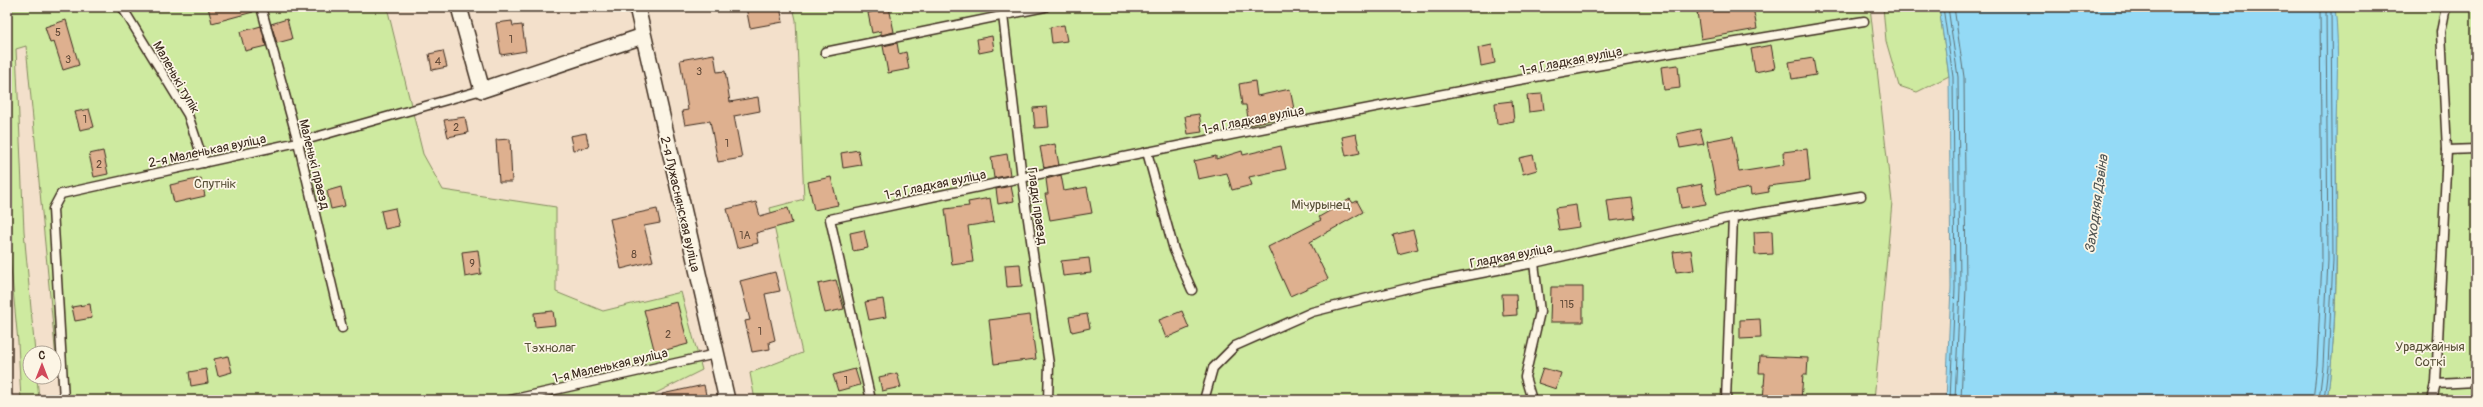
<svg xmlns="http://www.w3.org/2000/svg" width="2483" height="407" viewBox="0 0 2483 407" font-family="Pangolin,sans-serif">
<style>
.green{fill:#ceeaa0;stroke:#848a5f}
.water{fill:#94daf6;stroke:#7094a0}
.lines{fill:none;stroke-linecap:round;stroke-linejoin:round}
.shore{stroke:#5f7074;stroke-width:1}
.building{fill:#deb08f;stroke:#3b2a1e}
.lane-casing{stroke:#3b2a1e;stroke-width:11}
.street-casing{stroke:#3b2a1e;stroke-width:18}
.path{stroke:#3b2a1e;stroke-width:2.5;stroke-dasharray:3 3;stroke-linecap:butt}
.lane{stroke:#fcf5e5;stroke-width:8}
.street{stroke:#fcf5e5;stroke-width:15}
.labels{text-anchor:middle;stroke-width:3.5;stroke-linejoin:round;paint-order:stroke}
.number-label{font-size:11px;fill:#644c3a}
.street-label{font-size:13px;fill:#3b2a1e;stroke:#fcf5e5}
.park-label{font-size:13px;fill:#585038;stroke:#fcf5e5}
.water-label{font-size:14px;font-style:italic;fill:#515654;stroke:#fcf5e5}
</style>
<rect width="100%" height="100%" fill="#f3e0cb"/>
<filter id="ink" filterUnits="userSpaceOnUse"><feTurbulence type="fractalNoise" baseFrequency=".025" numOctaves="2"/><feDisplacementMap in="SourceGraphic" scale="8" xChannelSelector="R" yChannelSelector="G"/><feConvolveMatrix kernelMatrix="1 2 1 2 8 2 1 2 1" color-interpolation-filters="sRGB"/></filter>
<g filter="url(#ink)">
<g class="green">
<polygon points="7,7 387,7 423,154 443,190 556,207 556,292 603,311 681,292 702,370 642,400 60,400 26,46 16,49 24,231 35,353 30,353 30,377 37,377 39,400 21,400 18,342 7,226"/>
<polygon points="793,7 1870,7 1892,202 1874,400 755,400 750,373 802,353 770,208 804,199 796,20"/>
<polygon points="1883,7 1939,7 1949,76 1917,92 1899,86 1886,41"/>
<path d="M2335,7H2476V400H2327C2339,313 2337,225 2336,137C2335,94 2337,51 2335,7Z"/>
</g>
<path class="water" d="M1939,7H2335C2340,50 2336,94 2336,137C2336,225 2339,313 2327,400H1946L1951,287L1949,76Z"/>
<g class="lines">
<g class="shore">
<polyline points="1943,7 1953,77 1955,288 1950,400"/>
<polyline points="1948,7 1958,77 1960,288 1955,400"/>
<polyline points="1954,7 1964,77 1966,288 1961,400"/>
<polyline points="2313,400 2317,365 2322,260 2320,7"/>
<polyline points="2319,400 2323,366 2328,260 2326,7"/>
<polyline points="2324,400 2328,366 2333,260 2331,7"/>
</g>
</g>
<g class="building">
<polygon points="208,7 253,7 253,12 212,23"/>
<polygon points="746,7 780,7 783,22 750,28"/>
<polygon points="887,7 889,7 894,32 881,35 881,31 872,33 868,13"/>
<polygon points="1706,7 1753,7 1757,29 1701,39 1697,12 1706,11"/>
<polygon points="287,19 292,39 277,43 271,24"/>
<polygon points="66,20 79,65 63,70 54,42 50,43 45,27"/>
<polygon points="512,21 513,26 522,25 526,51 501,55 496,23"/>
<polygon points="1064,25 1067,41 1052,43 1050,27"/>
<polygon points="261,26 266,46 245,51 240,32"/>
<polygon points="992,36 994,50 979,53 977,39"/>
<polygon points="897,43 899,54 906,52 909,69 888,73 883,46"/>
<polygon points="1492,45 1495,63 1481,66 1478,48"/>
<polygon points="1771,45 1775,68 1755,72 1751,49"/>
<polygon points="443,51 447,67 432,70 429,54"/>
<polygon points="714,54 717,72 725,71 730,102 758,97 760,111 734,116 742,158 718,162 710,121 685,125 682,111 688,110 680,60"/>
<polygon points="1813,58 1816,75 1792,79 1789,62"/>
<polygon points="1678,65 1680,88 1664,90 1661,67"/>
<polygon points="1255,81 1257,96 1290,89 1295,114 1249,125 1246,105 1242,105 1239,84"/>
<polygon points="1542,94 1544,110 1529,112 1527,95"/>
<polygon points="1512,101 1514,121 1497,124 1495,103"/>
<polygon points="1047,107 1049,127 1035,128 1033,108"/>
<polygon points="89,109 94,127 80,130 75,112"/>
<polygon points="1199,114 1202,132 1188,134 1185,116"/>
<polygon points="465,117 468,133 448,137 444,120"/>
<polygon points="1700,129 1704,144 1680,148 1677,134"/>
<polygon points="586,133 589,147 573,150 570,136"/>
<polygon points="1356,134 1360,153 1346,156 1342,137"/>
<polygon points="1733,136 1739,172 1784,165 1783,152 1807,149 1810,181 1768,186 1769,192 1751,195 1750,188 1717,194 1707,141"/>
<polygon points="510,139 512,182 499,182 496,140"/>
<polygon points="1055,144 1059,165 1044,168 1040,147"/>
<polygon points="1281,146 1286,169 1249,177 1252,185 1232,190 1227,173 1198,179 1194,161 1216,156 1216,159 1242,151 1243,155"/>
<polygon points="858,150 861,165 843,168 841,153"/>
<polygon points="103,151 108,174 94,177 89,154"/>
<polygon points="1007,154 1010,175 994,178 991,157"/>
<polygon points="1533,155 1537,170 1523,174 1519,158"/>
<polygon points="1061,175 1064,191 1087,187 1092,213 1050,220 1045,194 1048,194 1046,179"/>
<polygon points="831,177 838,205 814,210 808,182"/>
<polygon points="201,178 205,196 174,203 170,185"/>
<polygon points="1702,184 1706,204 1681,208 1678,189"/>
<polygon points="1011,186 1014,201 998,204 996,189"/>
<polygon points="341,187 345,206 331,209 327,191"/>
<polygon points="990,198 994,222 968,226 973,262 952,265 945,209 969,206 968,202"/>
<polygon points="1632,198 1635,218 1610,221 1607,201"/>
<polygon points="1350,199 1353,203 1357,201 1363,212 1310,242 1328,279 1290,296 1268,247 1321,220 1319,217"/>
<polygon points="756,202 760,216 788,208 792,223 756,233 758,243 737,248 727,209"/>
<polygon points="1576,205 1579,227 1559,230 1555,208"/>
<polygon points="395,208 399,226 385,229 381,211"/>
<polygon points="657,209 660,223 644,226 653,261 621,269 610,219"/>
<polygon points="864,230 868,248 853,251 850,233"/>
<polygon points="1413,230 1418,249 1398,254 1393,235"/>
<polygon points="1772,231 1773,254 1755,255 1754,232"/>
<polygon points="478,250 481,274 465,277 462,252"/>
<polygon points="1691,250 1694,270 1676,272 1673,252"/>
<polygon points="1089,258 1091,273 1063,276 1061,261"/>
<polygon points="1020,264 1022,286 1007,287 1005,265"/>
<polygon points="775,272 780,291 765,294 775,340 769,342 770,349 752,352 745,321 750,320 740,281"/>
<polygon points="836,280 844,309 825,313 818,284"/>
<polygon points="1551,287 1583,287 1583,322 1550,322"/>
<polygon points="1502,294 1516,294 1517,315 1503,316"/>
<polygon points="883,299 886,317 869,320 865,302"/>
<polygon points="677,302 688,344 655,353 644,310"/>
<polygon points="90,304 92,318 75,321 72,307"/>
<polygon points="553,311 555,325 535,327 534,313"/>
<polygon points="1182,311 1189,328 1166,338 1159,320"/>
<polygon points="1087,314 1090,328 1072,332 1069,317"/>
<polygon points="1030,315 1036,359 994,364 989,320"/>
<polygon points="1760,319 1761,338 1740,339 1740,320"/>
<polygon points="228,356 232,372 218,376 214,359"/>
<polygon points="1760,356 1808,358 1807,375 1803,375 1801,400 1763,400 1765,373 1759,373"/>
<polygon points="1543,368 1561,373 1556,389 1538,383"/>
<polygon points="206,369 208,383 191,386 189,372"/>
<polygon points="855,369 860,385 838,391 833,375"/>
<polygon points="897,373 901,387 882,391 879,377"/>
<polygon points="704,385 707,400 663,400 662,394"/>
</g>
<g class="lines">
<defs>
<g id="lane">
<polyline points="122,7 188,115 204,163"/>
<polyline points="261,7 298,142 342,328"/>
<polyline points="1003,15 1022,178 1049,364 1048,400"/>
<polyline points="825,52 1045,7"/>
<polyline points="2447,150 2476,149"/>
<polyline points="1147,152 1174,250 1192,290"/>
<polyline points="2436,384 2476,382"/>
<polyline points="64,400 53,209 61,194 298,142 482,90"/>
<polyline points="510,400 716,354"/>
<path d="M871,400L830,219C1173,144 1518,76 1864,21"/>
<polyline points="1204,400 1213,368 1235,346 1312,312 1424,284 1534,263 1733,217 1861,196"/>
<polyline points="1532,400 1525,377 1540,312 1534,263"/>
<polyline points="1726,400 1733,217"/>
<polyline points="2432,400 2436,384 2447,150 2441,32 2446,7"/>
</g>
<g id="street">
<polyline points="459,7 482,90 643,36"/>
<polyline points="637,7 727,400"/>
</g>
</defs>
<use href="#lane" class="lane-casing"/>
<use href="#street" class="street-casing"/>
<polyline class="path" points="7,361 10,400"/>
<use href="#lane" class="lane"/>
<use href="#street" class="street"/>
</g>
</g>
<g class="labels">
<g class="number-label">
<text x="58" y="36">5</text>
<text x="511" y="43">1</text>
<text x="68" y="63">3</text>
<text x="438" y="65">4</text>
<text x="699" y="75">3</text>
<text x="85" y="123">1</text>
<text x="456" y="131">2</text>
<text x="727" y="147">1</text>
<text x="99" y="168">2</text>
<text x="745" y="239">1А</text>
<text x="634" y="258">8</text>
<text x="472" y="267">9</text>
<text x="1567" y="308">115</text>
<text x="760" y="335">1</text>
<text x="668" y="338">2</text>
<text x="846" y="384">1</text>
</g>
<g class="street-label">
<text transform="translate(1571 60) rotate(-11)" y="5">1-я Гладкая вуліца</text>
<text transform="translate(177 77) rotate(60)" y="5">Маленькі тупік</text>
<text transform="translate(1253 119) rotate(-11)" y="5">1-я Гладкая вуліца</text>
<text transform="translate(207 150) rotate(-12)" y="5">2-я Маленькая вуліца</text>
<text transform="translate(315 164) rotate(76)" y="5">Маленькі праезд</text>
<text transform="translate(935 184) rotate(-12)" y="5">1-я Гладкая вуліца</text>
<text transform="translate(681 204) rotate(77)" y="5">2-я Лужаснянская вуліца</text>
<text transform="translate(1038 206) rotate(82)" y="5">Гладкі праезд</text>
<text transform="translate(1511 255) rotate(-11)" y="5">Гладкая вуліца</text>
<text transform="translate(610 365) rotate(-13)" y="5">1-я Маленькая вуліца</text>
</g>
<g class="park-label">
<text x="215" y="188">Спутнік</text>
<text x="1321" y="209">Мічурынец</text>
<text x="2430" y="351">Ураджайныя<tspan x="2430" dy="15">Соткі</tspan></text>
<text x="550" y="352">Тэхнолаг</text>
</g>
<g class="water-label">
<text transform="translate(2096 204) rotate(-82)" y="5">Заходняя Дзвіна</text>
</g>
</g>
<rect width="2483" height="407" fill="none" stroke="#fcf5e5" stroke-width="24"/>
<rect x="12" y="12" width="2459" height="383" fill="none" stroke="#3b2a1e" stroke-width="1.5" filter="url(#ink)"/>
<g transform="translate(42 365)"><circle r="19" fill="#fcf5e5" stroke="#afa495"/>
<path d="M0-3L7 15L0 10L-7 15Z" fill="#d1495b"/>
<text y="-6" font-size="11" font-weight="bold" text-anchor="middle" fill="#3b2a1e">С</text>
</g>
</svg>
